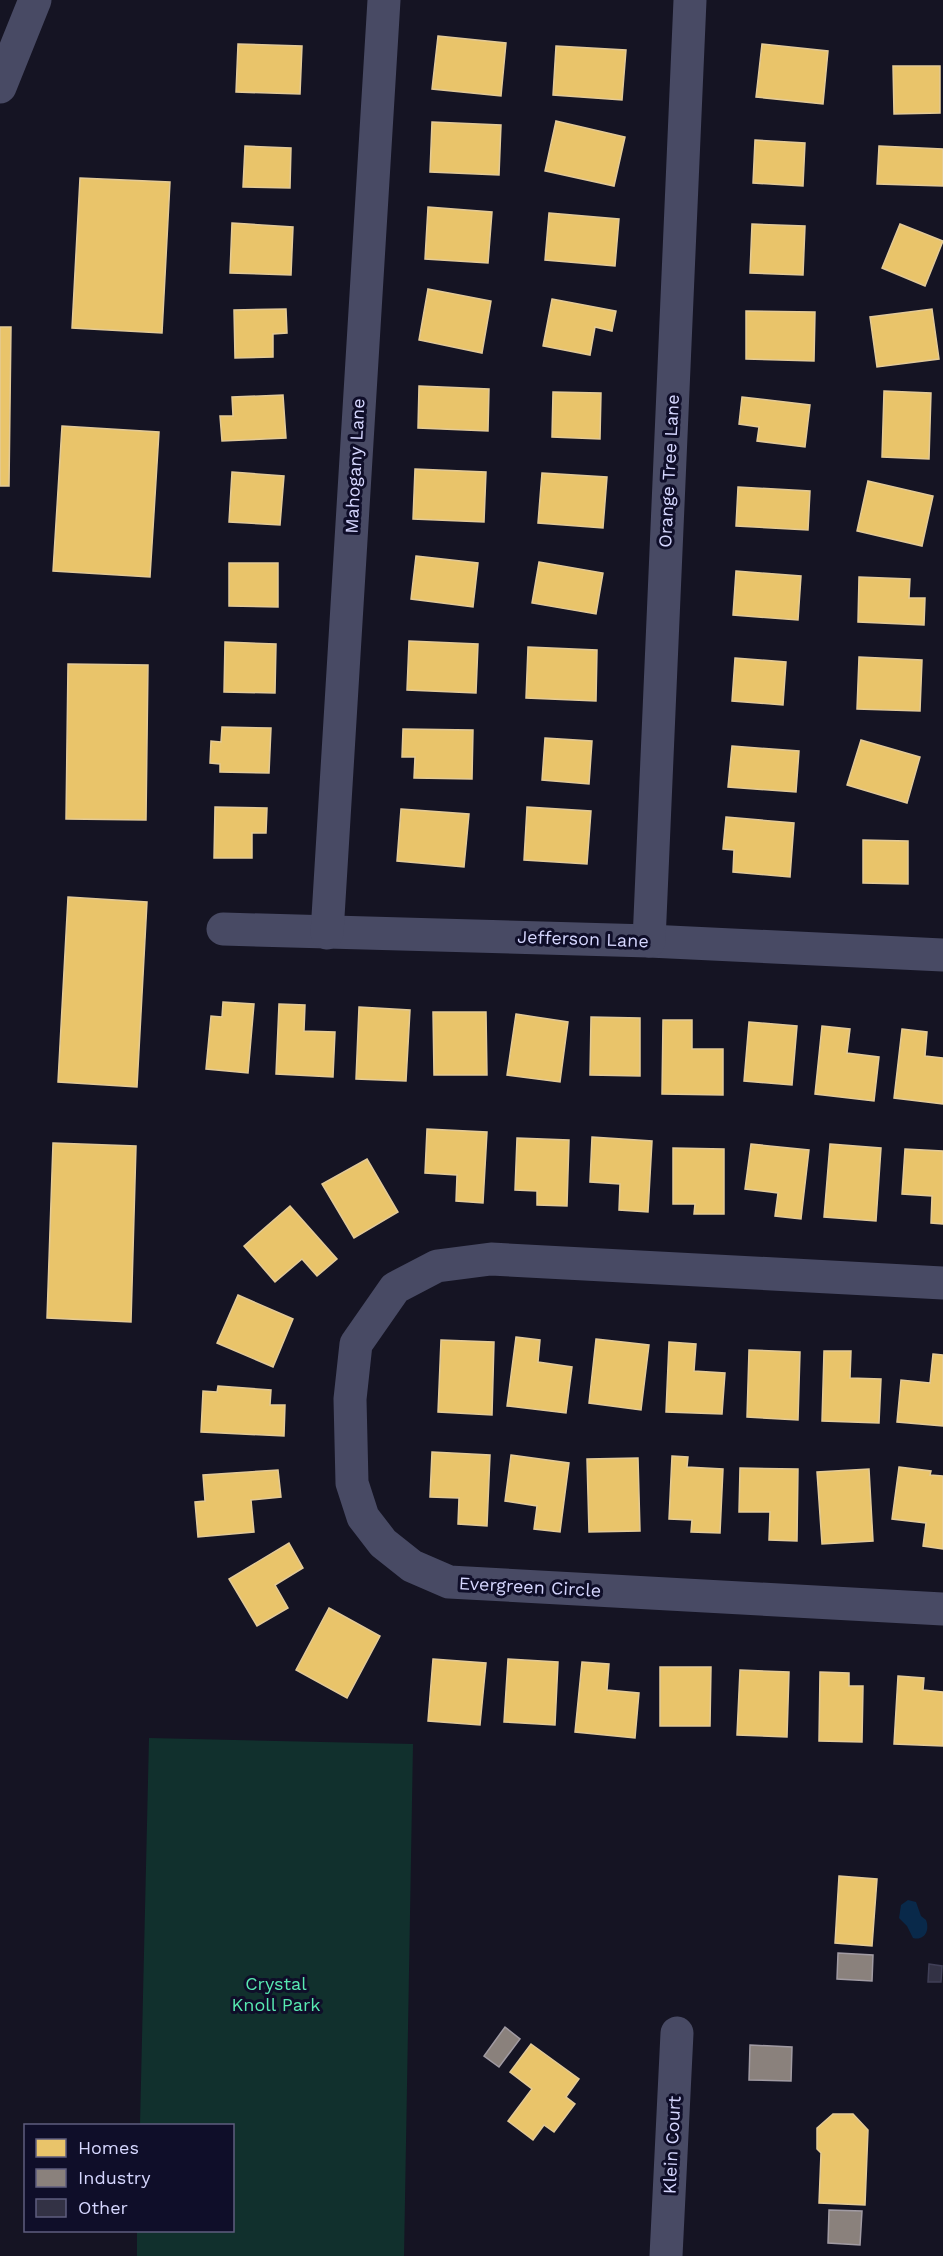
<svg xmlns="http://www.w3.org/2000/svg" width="943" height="2256" viewBox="0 0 943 2256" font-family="'Work Sans',sans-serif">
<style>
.green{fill:#11302d}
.water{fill:#09294a}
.homes{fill:#e9c46a;stroke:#e3ca97;stroke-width:1.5}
.industry{fill:#8a817c;stroke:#a19ba3;stroke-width:1.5}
.building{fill:#333245;stroke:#403f57;stroke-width:1.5}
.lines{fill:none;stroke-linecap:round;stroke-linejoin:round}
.minor{stroke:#484a64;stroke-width:33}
.labels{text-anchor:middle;stroke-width:6;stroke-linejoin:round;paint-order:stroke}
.street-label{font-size:18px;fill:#d6d7ff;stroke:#0f0e29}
.park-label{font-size:18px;fill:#58eab2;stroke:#0f0e29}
</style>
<rect width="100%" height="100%" fill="#151423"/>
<polygon class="green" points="149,1738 413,1744 404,2256 137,2256 137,2231 232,2230 232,2126 140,2125"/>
<path class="water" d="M908,1900L916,1902L921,1916L926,1920C930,1930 925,1941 913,1938L907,1926L899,1918L901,1905Z"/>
<g class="homes">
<polygon points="438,36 506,43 501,96 432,89"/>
<polygon points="238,44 302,46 300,94 236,92"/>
<polygon points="762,44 828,51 823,104 756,97"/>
<polygon points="556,46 626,50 622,100 553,95"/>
<polygon points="893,66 940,66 940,113 894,114"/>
<polygon points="556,121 625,137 614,186 545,171"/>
<polygon points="432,122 501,125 499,175 430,172"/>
<polygon points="755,140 805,143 803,186 753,183"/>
<polygon points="245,146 291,148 290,188 243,187"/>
<polygon points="879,146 943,149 943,186 877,184"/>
<polygon points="80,178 170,182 162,333 72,328"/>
<polygon points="428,207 492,212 488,263 425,259"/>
<polygon points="549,213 619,219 615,266 545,260"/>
<polygon points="232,223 293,227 291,275 230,273"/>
<polygon points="752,224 805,226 803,275 750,273"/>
<polygon points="900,224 943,241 925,286 882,268"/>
<polygon points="428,289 491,301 482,353 419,340"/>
<polygon points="552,299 616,311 612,331 595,327 590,355 543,346"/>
<polygon points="286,309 287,333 273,334 273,357 235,358 234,310"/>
<polygon points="932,309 939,359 877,367 870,317"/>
<polygon points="746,311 815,312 814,361 746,359"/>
<polygon points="0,327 11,327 9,486 0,486"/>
<polygon points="419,386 489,389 488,431 418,428"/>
<polygon points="884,391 931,393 929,459 882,457"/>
<polygon points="553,392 601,393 600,439 552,437"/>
<polygon points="283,395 286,438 222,441 220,416 233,416 232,397"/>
<polygon points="742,397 810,405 805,447 757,441 759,427 739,424"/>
<polygon points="62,426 159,432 150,577 53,571"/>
<polygon points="415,469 486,472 484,522 413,519"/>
<polygon points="232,472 284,476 280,525 229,522"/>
<polygon points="542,473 607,477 603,528 538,523"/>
<polygon points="868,481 933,496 922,546 857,531"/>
<polygon points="738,487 810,491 808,530 736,526"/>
<polygon points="416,556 478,563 473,607 411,599"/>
<polygon points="539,562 603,573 596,614 532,603"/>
<polygon points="229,563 278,563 278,607 229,606"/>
<polygon points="736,571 801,576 798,620 733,615"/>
<polygon points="859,577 910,579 909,598 925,598 924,625 858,622"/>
<polygon points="409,641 478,644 476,693 407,690"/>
<polygon points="225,642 276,644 275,693 224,692"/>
<polygon points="528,647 597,650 596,701 526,698"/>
<polygon points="859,657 922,660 920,711 857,709"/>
<polygon points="735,658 786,662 783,705 732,701"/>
<polygon points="68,664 148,665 146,820 66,819"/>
<polygon points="222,727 271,728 269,773 220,772 220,764 210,763 211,741 221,742"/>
<polygon points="403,729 473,730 472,779 414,778 415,757 402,757"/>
<polygon points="545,738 592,741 589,784 542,780"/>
<polygon points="861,740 920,757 907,803 847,785"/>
<polygon points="732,746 799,751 796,792 728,787"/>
<polygon points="215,807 267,808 266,833 252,833 252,858 214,858"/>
<polygon points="527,807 591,811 587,864 524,860"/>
<polygon points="401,809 469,814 464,867 397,861"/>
<polygon points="726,817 794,823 790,877 733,872 734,850 723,849"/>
<polygon points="863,840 908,841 908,884 863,883"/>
<polygon points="68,897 147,902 137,1087 58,1082"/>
<polygon points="223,1002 254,1004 248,1073 206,1069 211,1016 222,1017"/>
<polygon points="279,1004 305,1005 304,1031 335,1032 333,1077 276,1074"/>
<polygon points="359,1007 410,1010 406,1081 356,1079"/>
<polygon points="433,1012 486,1012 487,1075 434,1075"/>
<polygon points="516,1014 568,1022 560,1082 507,1075"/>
<polygon points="591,1017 640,1018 640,1076 590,1075"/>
<polygon points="663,1020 692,1020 692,1049 723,1049 723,1095 662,1094"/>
<polygon points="749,1022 797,1026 792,1085 744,1081"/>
<polygon points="822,1026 850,1029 847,1053 879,1057 874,1101 815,1094"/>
<polygon points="902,1029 927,1032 925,1056 943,1058 943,1104 894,1098"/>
<polygon points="427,1129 487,1132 483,1203 456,1201 457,1175 425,1173"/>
<polygon points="592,1137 652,1141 648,1212 619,1210 620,1184 590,1182"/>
<polygon points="517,1138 569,1140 567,1206 537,1205 537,1191 515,1190"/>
<polygon points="53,1143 136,1146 131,1322 47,1318"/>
<polygon points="751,1144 809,1150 801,1219 775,1216 778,1193 745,1189"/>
<polygon points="830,1144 881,1148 876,1221 824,1217"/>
<polygon points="673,1148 724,1149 724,1214 694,1214 695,1204 673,1204"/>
<polygon points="905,1149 943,1151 943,1224 931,1223 932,1196 902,1194"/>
<polygon points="367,1159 398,1212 354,1238 322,1184"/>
<polygon points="290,1206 337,1259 317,1276 302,1259 275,1282 244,1246"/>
<polygon points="238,1295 293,1319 273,1367 217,1343"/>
<polygon points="516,1337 540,1340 538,1362 572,1367 566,1413 507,1406"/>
<polygon points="596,1339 649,1345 641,1410 589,1403"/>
<polygon points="441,1340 494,1342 492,1415 438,1412"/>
<polygon points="669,1342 696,1344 694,1371 725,1373 722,1414 666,1412"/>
<polygon points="749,1350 800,1352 798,1420 747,1417"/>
<polygon points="824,1351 851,1351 850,1378 881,1379 879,1423 822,1421"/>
<polygon points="933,1354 943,1355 943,1426 897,1422 901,1380 930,1383"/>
<polygon points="218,1386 271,1390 270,1405 285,1405 284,1436 201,1432 203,1391 217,1392"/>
<polygon points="432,1452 490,1455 487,1526 458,1524 459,1498 430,1497"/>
<polygon points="511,1455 569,1463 560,1532 534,1529 537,1506 505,1501"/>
<polygon points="672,1456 688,1457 687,1467 723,1469 720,1533 691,1532 692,1520 669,1519"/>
<polygon points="638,1458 640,1531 589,1532 587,1459"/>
<polygon points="899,1467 931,1471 930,1475 943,1476 943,1549 923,1546 926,1523 892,1519"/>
<polygon points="740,1468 798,1469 797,1541 769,1540 770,1512 739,1512"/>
<polygon points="869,1469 873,1541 822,1544 817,1472"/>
<polygon points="278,1470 281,1497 251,1500 254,1532 198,1537 195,1502 205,1501 203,1475"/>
<polygon points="289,1543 303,1568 275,1585 288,1608 257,1626 229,1579"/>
<polygon points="329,1608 380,1636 347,1698 296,1670"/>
<polygon points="433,1659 486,1663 480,1725 428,1721"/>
<polygon points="508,1659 558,1662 555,1725 504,1722"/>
<polygon points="582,1662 609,1664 607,1690 639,1693 635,1738 575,1732"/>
<polygon points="660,1667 711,1667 710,1726 660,1726"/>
<polygon points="740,1670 789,1672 787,1737 737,1735"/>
<polygon points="820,1672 849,1673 849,1686 863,1686 862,1742 819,1741"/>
<polygon points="898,1676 924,1678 923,1690 943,1692 943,1746 894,1744"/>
<polygon points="839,1876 877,1879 872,1946 835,1943"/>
<polygon points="531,2044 579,2079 566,2097 575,2104 554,2132 544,2125 533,2140 508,2121 532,2089 510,2072"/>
<polygon points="833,2114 853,2114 868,2130 865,2205 819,2203 821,2153 817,2149 817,2128"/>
</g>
<g class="industry">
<polygon points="838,1953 873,1955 872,1981 837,1979"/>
<polygon points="505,2027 520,2039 499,2067 484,2056"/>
<polygon points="750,2045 792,2047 791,2081 749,2080"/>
<polygon points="829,2210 862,2211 860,2245 828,2243"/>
</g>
<polygon class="building" points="929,1964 942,1966 941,1982 928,1982"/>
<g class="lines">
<g class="minor">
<polyline points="0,87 35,0"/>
<polyline points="223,929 649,941 943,955"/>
<polyline points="327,933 384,0"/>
<polyline points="649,941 690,0"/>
<polyline points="943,1283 491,1259 437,1266 395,1288 356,1344 350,1399 352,1483 363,1517 383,1543 412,1566 449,1582 943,1609"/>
<polyline points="666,2256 677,2033"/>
</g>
</g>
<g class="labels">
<g class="street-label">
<text transform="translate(355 466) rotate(-87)" y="6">Mahogany Lane</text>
<text transform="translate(669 471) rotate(-87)" y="6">Orange Tree Lane</text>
<text transform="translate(583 939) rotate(2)" y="6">Jefferson Lane</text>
<text transform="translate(530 1587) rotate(3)" y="6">Evergreen Circle</text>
<text transform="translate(672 2145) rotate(-87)" y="6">Klein Court</text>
</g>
<g class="park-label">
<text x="276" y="1990">Crystal<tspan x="276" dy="21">Knoll Park</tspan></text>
</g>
</g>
<rect x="24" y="2124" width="210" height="108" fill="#0f0e29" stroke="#5f5e7f" stroke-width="1.5"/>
<rect x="36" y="2139" width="30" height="18" fill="#e9c46a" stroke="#5f5e7f" stroke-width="1.5"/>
<text x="78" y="2154" font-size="18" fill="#d6d7ff">Homes</text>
<rect x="36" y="2169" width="30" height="18" fill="#8a817c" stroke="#5f5e7f" stroke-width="1.5"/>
<text x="78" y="2184" font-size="18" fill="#d6d7ff">Industry</text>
<rect x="36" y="2199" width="30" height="18" fill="#333245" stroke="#5f5e7f" stroke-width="1.5"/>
<text x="78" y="2214" font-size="18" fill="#d6d7ff">Other</text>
</svg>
